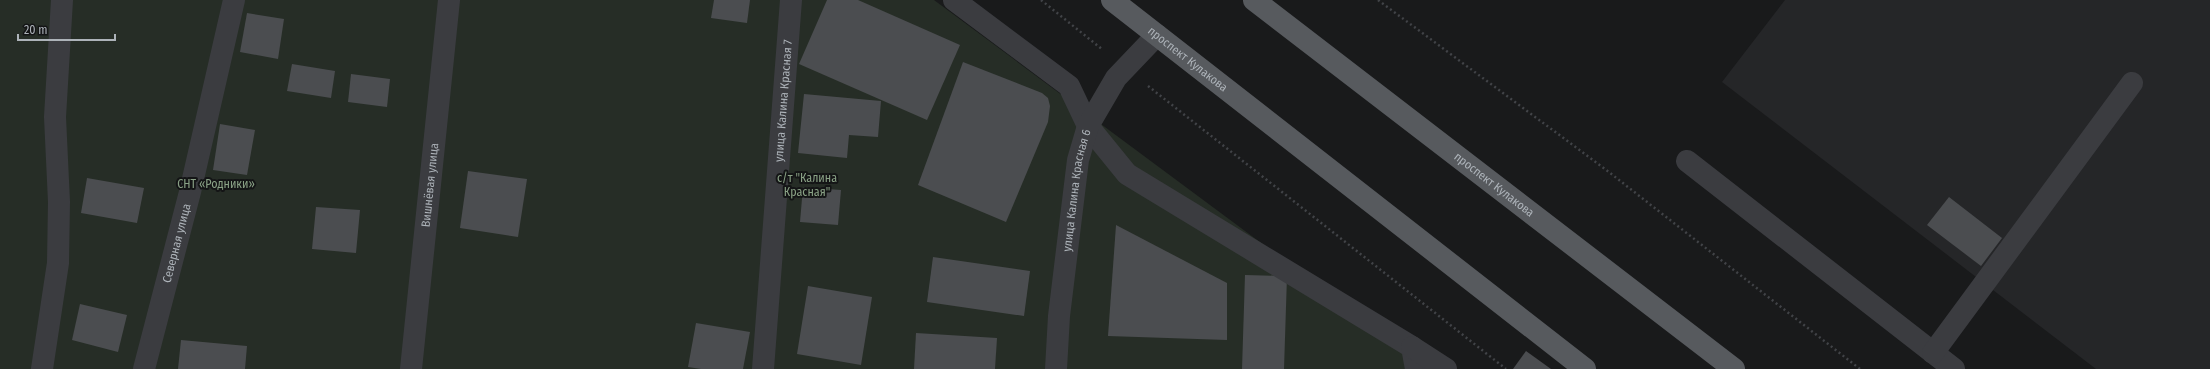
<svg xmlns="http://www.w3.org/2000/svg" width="2210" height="369" viewBox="0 0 2210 369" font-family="'Fira Sans Condensed',sans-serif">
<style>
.built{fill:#252628}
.green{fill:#262d26}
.building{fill:#4b4d50}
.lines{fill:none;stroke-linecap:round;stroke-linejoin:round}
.path{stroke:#414347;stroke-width:2.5;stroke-dasharray:2 3;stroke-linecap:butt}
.minor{stroke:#3b3c40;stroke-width:22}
.major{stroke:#575a5e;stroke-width:22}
.labels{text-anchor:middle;stroke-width:4;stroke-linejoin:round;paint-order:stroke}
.street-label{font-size:12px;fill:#adb3b9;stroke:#141516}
.park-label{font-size:12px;fill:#8aa286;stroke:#141516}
</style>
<rect width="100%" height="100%" fill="#191a1b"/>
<polygon class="built" points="1785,0 2210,0 2210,369 2096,369 1722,82"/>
<polygon class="green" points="0,0 934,0 1431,369 0,369"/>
<g class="building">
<polygon points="714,0 750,0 747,23 711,18"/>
<polygon points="827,0 858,0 960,45 927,120 799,64"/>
<polygon points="247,13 284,19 278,59 240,52"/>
<polygon points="963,62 1042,93 1048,98 1050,106 1048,122 1006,222 918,185"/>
<polygon points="292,64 335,71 331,98 287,91"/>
<polygon points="351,74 390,79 387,107 348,102"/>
<polygon points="804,94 881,101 878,137 849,135 847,158 798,153"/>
<polygon points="220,124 255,130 247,175 213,170"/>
<polygon points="468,171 527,179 518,237 460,228"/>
<polygon points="87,178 144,188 137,223 81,213"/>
<polygon points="803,187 841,190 838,225 800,222"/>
<polygon points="1949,197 2002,238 1981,266 1927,225"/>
<polygon points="316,207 360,210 356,253 312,249"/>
<polygon points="1116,225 1227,283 1227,340 1108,336"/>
<polygon points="933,257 1030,271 1024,316 927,302"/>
<polygon points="1245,275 1287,276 1284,369 1242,369"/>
<polygon points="808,286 872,297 861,365 797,354"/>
<polygon points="80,304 127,315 118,352 72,340"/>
<polygon points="696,323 750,332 743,369 701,369 688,367"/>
<polygon points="916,333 997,338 995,369 914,369"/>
<polygon points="181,340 247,346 245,369 178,369"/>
<polygon points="1526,351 1551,369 1513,369"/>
</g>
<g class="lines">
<g class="path">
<polyline points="1041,0 1103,50"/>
<polyline points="1378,0 1605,169 1860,369"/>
<polyline points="1148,86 1506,369"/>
</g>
<g class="minor">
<polyline points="954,0 1069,86 1088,126 1127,174 1412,347 1416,369"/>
<polyline points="1687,161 1954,369"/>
<polyline points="1412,347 1446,369"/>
<polyline points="1933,353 2132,83"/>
<polyline points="42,369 58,263 59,202 55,117 62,0"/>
<path id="s1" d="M144,369L190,192L234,0"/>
<path id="s2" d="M411,369L449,0"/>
<path id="s3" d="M763,369L791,0"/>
<path id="s4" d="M1056,369L1059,316L1078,160L1088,126L1116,78L1157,35"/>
</g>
<g class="major">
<path id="s5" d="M1112,0L1585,369"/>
<path id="s6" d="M1254,0L1734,369"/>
</g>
</g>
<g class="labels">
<g class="street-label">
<text dy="4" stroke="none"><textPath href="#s5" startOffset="96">проспект Кулакова</textPath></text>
<text dy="4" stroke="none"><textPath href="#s3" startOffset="269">улица Калина Красная 7</textPath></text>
<text dy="4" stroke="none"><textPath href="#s6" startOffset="303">проспект Кулакова</textPath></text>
<text dy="4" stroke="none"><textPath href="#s2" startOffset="185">Вишнёвая улица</textPath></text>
<text dy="4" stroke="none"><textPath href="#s4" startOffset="180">улица Калина Красная 6</textPath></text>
<text dy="4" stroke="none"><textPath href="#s1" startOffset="130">Северная улица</textPath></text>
</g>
<g class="park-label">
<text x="807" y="182">с/т "Калина<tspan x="807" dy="14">Красная"</tspan></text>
<text x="216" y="188">СНТ «Родники»</text>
</g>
</g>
<path d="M18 34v6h97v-6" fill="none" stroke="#adb3b9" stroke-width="2"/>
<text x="24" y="34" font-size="12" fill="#adb3b9" stroke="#141516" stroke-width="3" paint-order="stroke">20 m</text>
</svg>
